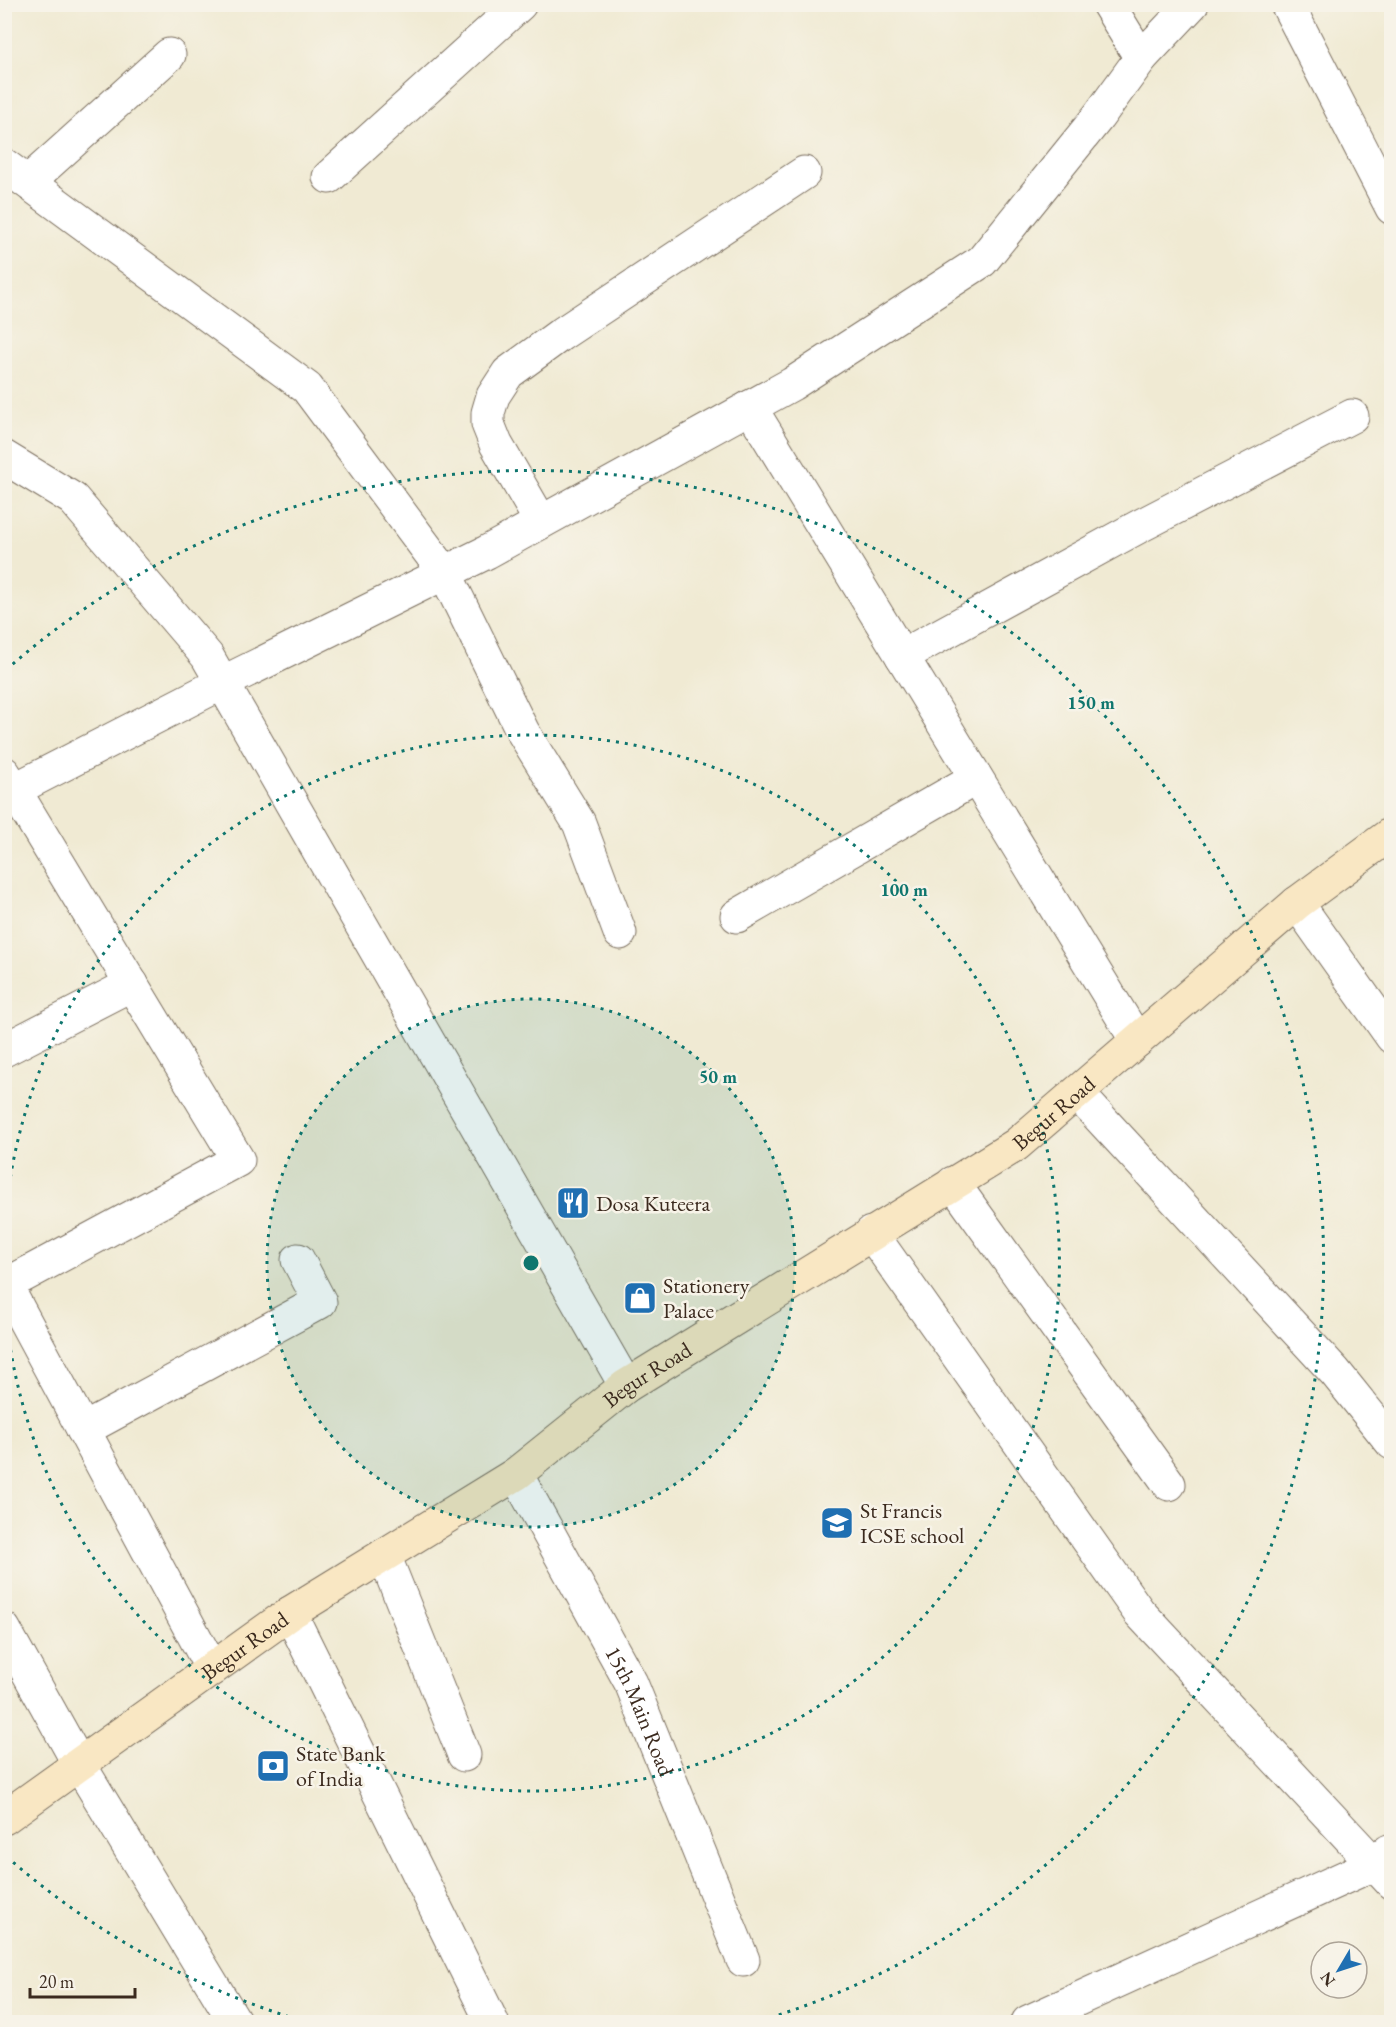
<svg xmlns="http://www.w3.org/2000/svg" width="1396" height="2027" viewBox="0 0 1396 2027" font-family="'EB Garamond',serif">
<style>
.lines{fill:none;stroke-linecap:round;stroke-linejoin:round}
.street-casing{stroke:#7a6d5d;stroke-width:35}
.secondary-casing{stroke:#7a6d5d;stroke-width:35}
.street{stroke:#fff;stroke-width:33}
.secondary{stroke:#f9e7c3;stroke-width:33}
.ring{fill:none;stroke:#0f766e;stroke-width:3;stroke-dasharray:3 6}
.labels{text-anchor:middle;stroke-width:5;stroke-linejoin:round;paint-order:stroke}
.street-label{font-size:22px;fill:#3b2a1e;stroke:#f7f3e8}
.poi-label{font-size:22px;fill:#3b2a1e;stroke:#f7f3e8;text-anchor:start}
.centre{fill:#0f766e;stroke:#f7f3e8;stroke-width:3}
.ring-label{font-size:18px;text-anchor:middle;font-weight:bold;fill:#0f766e;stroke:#f7f3e8;stroke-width:5;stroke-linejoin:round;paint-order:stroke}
</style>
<rect width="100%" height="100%" fill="#f7f3e8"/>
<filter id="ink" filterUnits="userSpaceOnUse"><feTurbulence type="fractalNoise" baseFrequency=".0167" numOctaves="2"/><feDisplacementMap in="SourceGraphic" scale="12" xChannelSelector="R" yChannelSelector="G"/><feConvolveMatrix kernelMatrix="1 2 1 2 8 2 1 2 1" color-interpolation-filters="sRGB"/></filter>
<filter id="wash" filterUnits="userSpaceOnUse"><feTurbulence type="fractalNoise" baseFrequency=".008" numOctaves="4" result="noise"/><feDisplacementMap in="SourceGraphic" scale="24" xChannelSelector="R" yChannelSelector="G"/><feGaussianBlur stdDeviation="1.35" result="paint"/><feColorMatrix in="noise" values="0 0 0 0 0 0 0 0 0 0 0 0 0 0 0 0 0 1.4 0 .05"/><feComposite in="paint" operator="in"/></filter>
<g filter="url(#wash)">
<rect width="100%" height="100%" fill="#f0ead3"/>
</g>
<g filter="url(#ink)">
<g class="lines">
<defs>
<g id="street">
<polyline points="1108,4 1141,58"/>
<polyline points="1287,4 1392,208"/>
<polyline points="4,165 307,388 445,573 523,732 579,823 620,933"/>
<polyline points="329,177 520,4"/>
<polyline points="28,182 169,55"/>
<polyline points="750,407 1137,1041"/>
<polyline points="4,457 73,499 207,656 626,1386"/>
<polyline points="541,522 496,444 488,424 488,413 493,396 508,373 560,335 804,173"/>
<polyline points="902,656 1138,527 1352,416"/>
<polyline points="4,773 238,1160 4,1286"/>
<polyline points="4,795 222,683 487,552 792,384 982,261 1098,117 1141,58 1192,4"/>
<polyline points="1297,903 1392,1037"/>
<polyline points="737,916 976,778"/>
<polyline points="4,1050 132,984"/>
<polyline points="1077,1093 1335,1372 1392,1443"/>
<polyline points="953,1183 1169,1484"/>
<polyline points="871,1233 1139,1612 1392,1883"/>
<polyline points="6,1286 212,1669"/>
<polyline points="83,1430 320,1302 298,1260"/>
<path id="s1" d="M516,1474L631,1683L743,1960"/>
<polyline points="384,1555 464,1755"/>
<polyline points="290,1613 492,2022"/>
<polyline points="4,1629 79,1764 235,2022"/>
<polyline points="1028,2022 1374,1864 1389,1851"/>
</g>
<g id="secondary">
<path id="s2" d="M4,1818L290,1613L516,1474L626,1386L1016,1145L1297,903L1392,833"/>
</g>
</defs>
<use href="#street" class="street-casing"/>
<use href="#secondary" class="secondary-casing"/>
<use href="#street" class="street"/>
<use href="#secondary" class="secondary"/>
</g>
</g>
<circle cx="531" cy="1263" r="264" fill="#0f766e" fill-opacity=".12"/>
<g class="ring">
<circle cx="531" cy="1263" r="264"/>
<path d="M5 1222A528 528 0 1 1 5 1304"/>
<path d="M306 2022A792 792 0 0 1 6 1856M6 670A792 792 0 1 1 756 2022"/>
</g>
<defs>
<symbol id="restaurant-square" viewBox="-11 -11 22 22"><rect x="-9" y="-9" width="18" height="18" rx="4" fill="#1f6fb2" stroke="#f7f3e8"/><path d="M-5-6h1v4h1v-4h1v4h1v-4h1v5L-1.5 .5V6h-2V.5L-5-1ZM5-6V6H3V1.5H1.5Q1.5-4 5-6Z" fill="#fff"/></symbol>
<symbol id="shop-square" viewBox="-11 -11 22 22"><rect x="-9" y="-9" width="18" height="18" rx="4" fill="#1f6fb2" stroke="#f7f3e8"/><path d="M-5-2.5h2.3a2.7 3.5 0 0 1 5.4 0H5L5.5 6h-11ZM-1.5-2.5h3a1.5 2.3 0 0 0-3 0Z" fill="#fff"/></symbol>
<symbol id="school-square" viewBox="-11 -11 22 22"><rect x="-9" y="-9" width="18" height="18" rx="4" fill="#1f6fb2" stroke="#f7f3e8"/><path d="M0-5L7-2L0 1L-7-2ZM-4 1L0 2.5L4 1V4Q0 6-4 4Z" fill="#fff"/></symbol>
<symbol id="bank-square" viewBox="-11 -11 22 22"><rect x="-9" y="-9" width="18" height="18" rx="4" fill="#1f6fb2" stroke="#f7f3e8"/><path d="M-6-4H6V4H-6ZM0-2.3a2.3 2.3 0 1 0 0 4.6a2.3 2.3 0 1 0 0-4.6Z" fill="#fff"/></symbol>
</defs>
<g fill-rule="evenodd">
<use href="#restaurant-square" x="554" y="1184" width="38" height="38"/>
<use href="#shop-square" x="621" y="1279" width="38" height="38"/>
<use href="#school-square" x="818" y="1504" width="38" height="38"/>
<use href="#bank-square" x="254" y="1747" width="38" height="38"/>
</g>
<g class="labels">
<g class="street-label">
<text dy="8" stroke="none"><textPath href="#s2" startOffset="1266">Begur Road</textPath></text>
<text dy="8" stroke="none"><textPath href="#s2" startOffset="782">Begur Road</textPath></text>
<text dy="8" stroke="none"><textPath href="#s2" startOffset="296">Begur Road</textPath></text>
<text dy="8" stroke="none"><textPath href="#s1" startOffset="268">15th Main Road</textPath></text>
</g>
<g class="poi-label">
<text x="596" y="1211">Dosa Kuteera</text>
<text x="663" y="1293">Stationery<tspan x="663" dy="25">Palace</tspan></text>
<text x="860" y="1518">St Francis<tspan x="860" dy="25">ICSE school</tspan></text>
<text x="296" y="1761">State Bank<tspan x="296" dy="25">of India</tspan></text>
</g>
</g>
<circle cx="531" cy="1263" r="9" class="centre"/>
<g class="ring-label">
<text x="1091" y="709">150 m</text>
<text x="904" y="896">100 m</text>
<text x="718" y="1083">50 m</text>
</g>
<rect width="1396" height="2027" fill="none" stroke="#f7f3e8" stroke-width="24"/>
<g transform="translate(1339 1970) rotate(231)"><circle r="28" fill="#f7f3e8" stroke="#aca397" stroke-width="1.5"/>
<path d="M0-4.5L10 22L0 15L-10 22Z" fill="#1f6fb2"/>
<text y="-9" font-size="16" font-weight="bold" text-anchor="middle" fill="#3b2a1e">N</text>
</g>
<path d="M30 1988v9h105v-9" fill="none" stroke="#3b2a1e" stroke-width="3"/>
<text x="39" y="1988" font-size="18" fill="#3b2a1e" stroke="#f7f3e8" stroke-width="4.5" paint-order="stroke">20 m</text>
</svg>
